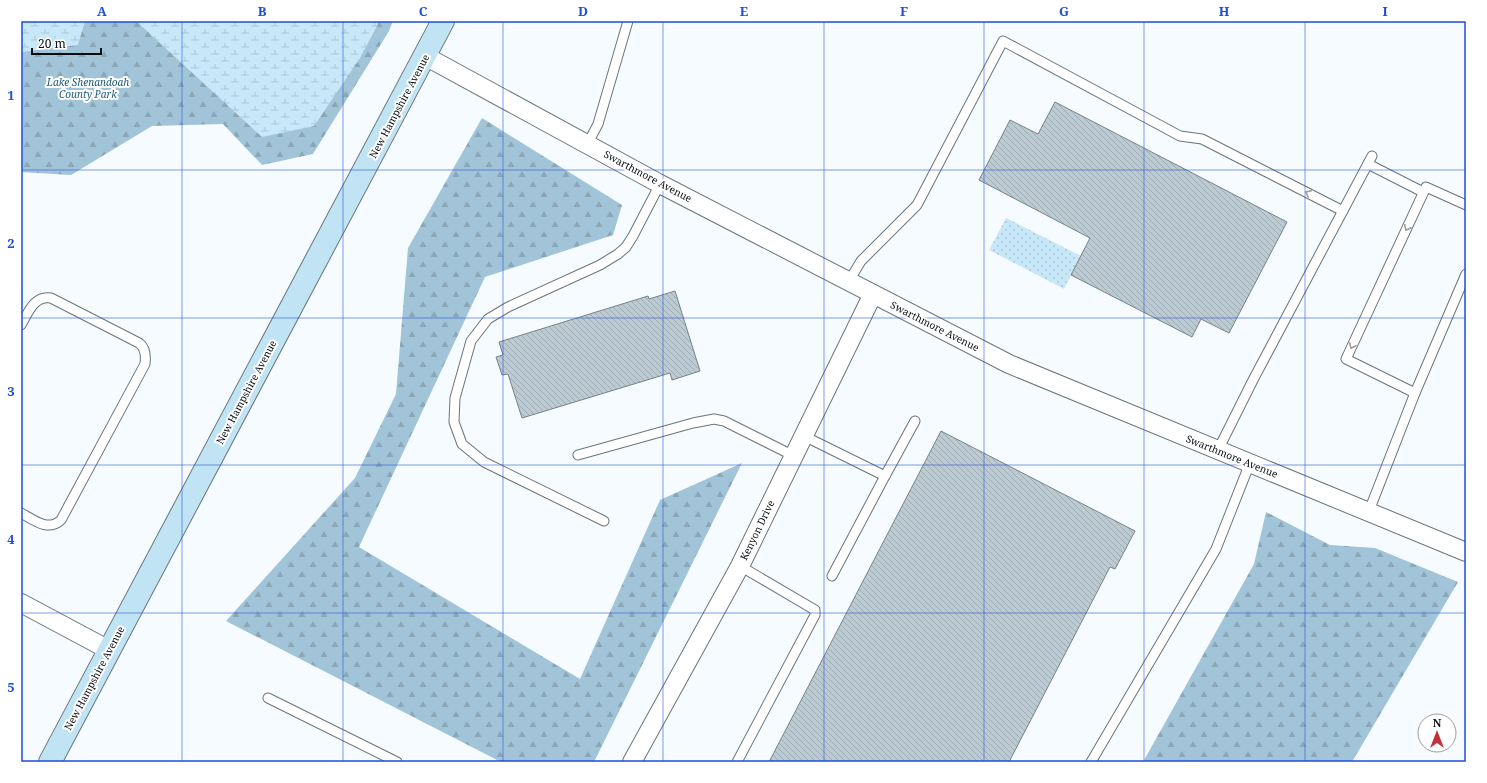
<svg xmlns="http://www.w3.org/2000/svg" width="1487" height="783" viewBox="0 0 1487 783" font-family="'Noto Serif',serif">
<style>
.grass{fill:url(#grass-dots)}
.forest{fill:url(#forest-firs)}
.wetland{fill:url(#wetland-marsh)}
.building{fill:url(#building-back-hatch);stroke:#76838b}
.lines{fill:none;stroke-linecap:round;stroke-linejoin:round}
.service-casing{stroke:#68757d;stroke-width:11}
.minor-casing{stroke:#68757d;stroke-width:20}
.secondary-casing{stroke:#68757d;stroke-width:24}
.service{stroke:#fff;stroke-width:9}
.minor{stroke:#fff;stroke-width:18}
.secondary{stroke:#c1e4f4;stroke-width:22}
.oneway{stroke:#9c9e9f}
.grid{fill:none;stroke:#1d4ed8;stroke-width:1;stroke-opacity:0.55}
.labels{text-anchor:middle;stroke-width:4;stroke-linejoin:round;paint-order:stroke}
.park-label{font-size:10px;font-style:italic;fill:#1c5875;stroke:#fff}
.street-label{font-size:10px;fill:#080d10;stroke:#fff}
.neatline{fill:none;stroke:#1d4ed8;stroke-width:1.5}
.grid-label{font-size:13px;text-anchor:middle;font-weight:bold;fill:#1d4ed8}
</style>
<defs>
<pattern id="grass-dots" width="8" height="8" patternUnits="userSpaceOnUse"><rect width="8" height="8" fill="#c8e8fa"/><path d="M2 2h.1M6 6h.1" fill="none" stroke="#aac6d5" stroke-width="1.8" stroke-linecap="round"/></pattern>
<pattern id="forest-firs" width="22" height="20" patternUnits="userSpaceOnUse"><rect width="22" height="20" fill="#a2c4d8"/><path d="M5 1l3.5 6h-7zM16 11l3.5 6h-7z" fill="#8aa7b8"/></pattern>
<pattern id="wetland-marsh" width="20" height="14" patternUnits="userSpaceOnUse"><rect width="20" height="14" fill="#c8e8fa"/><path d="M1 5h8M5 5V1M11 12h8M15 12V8" fill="none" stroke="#aac6d5"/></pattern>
<pattern id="building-back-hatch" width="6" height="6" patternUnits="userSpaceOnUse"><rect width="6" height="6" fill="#bccad3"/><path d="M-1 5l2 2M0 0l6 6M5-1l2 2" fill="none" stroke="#a0acb4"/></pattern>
</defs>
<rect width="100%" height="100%" fill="#f5fbfe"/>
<polygon class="grass" points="1006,218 1081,256 1064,289 989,250"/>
<g class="forest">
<polygon points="21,21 393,21 389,31 313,154 262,165 223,124 152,126 71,175 21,172"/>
<polygon points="482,118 622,205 613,235 485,277 359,547 580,679 660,500 742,463 594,762 501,762 226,621 355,478 396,394 408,248"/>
<polygon points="1266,512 1330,545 1375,548 1458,582 1352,762 1143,762 1254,564"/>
</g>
<g class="wetland">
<polygon points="21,21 85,21 78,45 21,52"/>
<polygon points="136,21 378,21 378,24 360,58 314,126 262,137"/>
</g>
<g class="building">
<polygon points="1055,102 1287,222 1229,333 1201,319 1192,337 1071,275 1090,238 979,180 1010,120 1038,134"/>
<polygon points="675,291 700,371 672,380 670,373 522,418 508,374 502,375 496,357 503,355 499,342 648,296 649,299"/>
<polygon points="941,431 1135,531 1115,569 1110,567 1009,762 769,762"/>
</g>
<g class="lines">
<defs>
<g id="service">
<polyline points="588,143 598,124 628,21"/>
<polyline points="1368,164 1423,192"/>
<polyline points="849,281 861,261 917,205 1003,41 1180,136 1202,139 1343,211"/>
<path d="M21,325C28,313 34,295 51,298L139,343C146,348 146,356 145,364L61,520C48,532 34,520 21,513"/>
<polyline points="1415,393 1346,359 1426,187 1466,205"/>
<polyline points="804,436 885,476 832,576"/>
<polyline points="1218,450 1253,380 1372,156"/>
<polyline points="578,455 693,423 714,419 724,421 794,456"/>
<polyline points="885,476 915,421"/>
<polyline points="1369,511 1415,393 1466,274"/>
<polyline points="604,521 484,462 462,444 454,422 455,398 471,341 488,319 508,307 600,265 618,254 626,247 633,236 660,184"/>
<polyline points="268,698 397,762"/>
<polyline points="737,762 815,615 815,610 740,566"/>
<polyline points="1091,762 1216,549 1250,463"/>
</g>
<g id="minor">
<polyline points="425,56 660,184 1009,364 1466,552"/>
<polyline points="21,603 109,650"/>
<polyline points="632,762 740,566 873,294"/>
</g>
<polyline id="secondary" points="50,762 443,21"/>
</defs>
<use href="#service" class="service-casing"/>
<use href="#minor" class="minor-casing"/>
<use href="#secondary" class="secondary-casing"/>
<use href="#service" class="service"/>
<use href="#minor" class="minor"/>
<use href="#secondary" class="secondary"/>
</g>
<defs><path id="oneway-chevron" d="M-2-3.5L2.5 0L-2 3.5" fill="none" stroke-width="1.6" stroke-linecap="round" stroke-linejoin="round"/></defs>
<g class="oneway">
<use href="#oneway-chevron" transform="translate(1308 193) rotate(-153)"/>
<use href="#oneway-chevron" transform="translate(1407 228) rotate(115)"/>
<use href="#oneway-chevron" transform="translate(1352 346) rotate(115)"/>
</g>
<path class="grid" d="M182,21V762M343,21V762M503,21V762M663,21V762M824,21V762M984,21V762M1144,21V762M1305,21V762M21,170H1466M21,318H1466M21,465H1466M21,613H1466"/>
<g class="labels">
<g class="park-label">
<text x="88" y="86">Lake Shenandoah<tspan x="88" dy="12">County Park</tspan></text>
</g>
<g class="street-label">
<text transform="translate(399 106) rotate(-62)" y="4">New Hampshire Avenue</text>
<text transform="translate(648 176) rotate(28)" y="4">Swarthmore Avenue</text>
<text transform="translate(935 326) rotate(27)" y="4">Swarthmore Avenue</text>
<text transform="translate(246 392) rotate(-62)" y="4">New Hampshire Avenue</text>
<text transform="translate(1232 456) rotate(22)" y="4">Swarthmore Avenue</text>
<text transform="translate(757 530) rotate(-64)" y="4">Kenyon Drive</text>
<text transform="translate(94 678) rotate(-62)" y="4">New Hampshire Avenue</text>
</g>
</g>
<rect width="1487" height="783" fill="none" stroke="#ffffff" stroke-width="44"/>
<g transform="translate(1437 733)"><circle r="19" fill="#ffffff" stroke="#9c9e9f"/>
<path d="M0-3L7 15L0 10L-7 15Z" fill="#c23339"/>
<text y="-6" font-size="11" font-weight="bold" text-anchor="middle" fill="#080d10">N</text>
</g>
<path d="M32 48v6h69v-6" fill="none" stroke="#080d10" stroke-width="2"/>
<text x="38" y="48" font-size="12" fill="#080d10" stroke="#ffffff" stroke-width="3" paint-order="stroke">20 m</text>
<rect x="22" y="22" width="1443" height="739" class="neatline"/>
<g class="grid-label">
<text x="102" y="16">A</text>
<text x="262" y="16">B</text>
<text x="423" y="16">C</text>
<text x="583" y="16">D</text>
<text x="744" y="16">E</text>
<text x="904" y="16">F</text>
<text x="1064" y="16">G</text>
<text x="1224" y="16">H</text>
<text x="1385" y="16">I</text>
<text x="11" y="100">1</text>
<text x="11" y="248">2</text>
<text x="11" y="396">3</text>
<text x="11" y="544">4</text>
<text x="11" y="692">5</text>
</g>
</svg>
